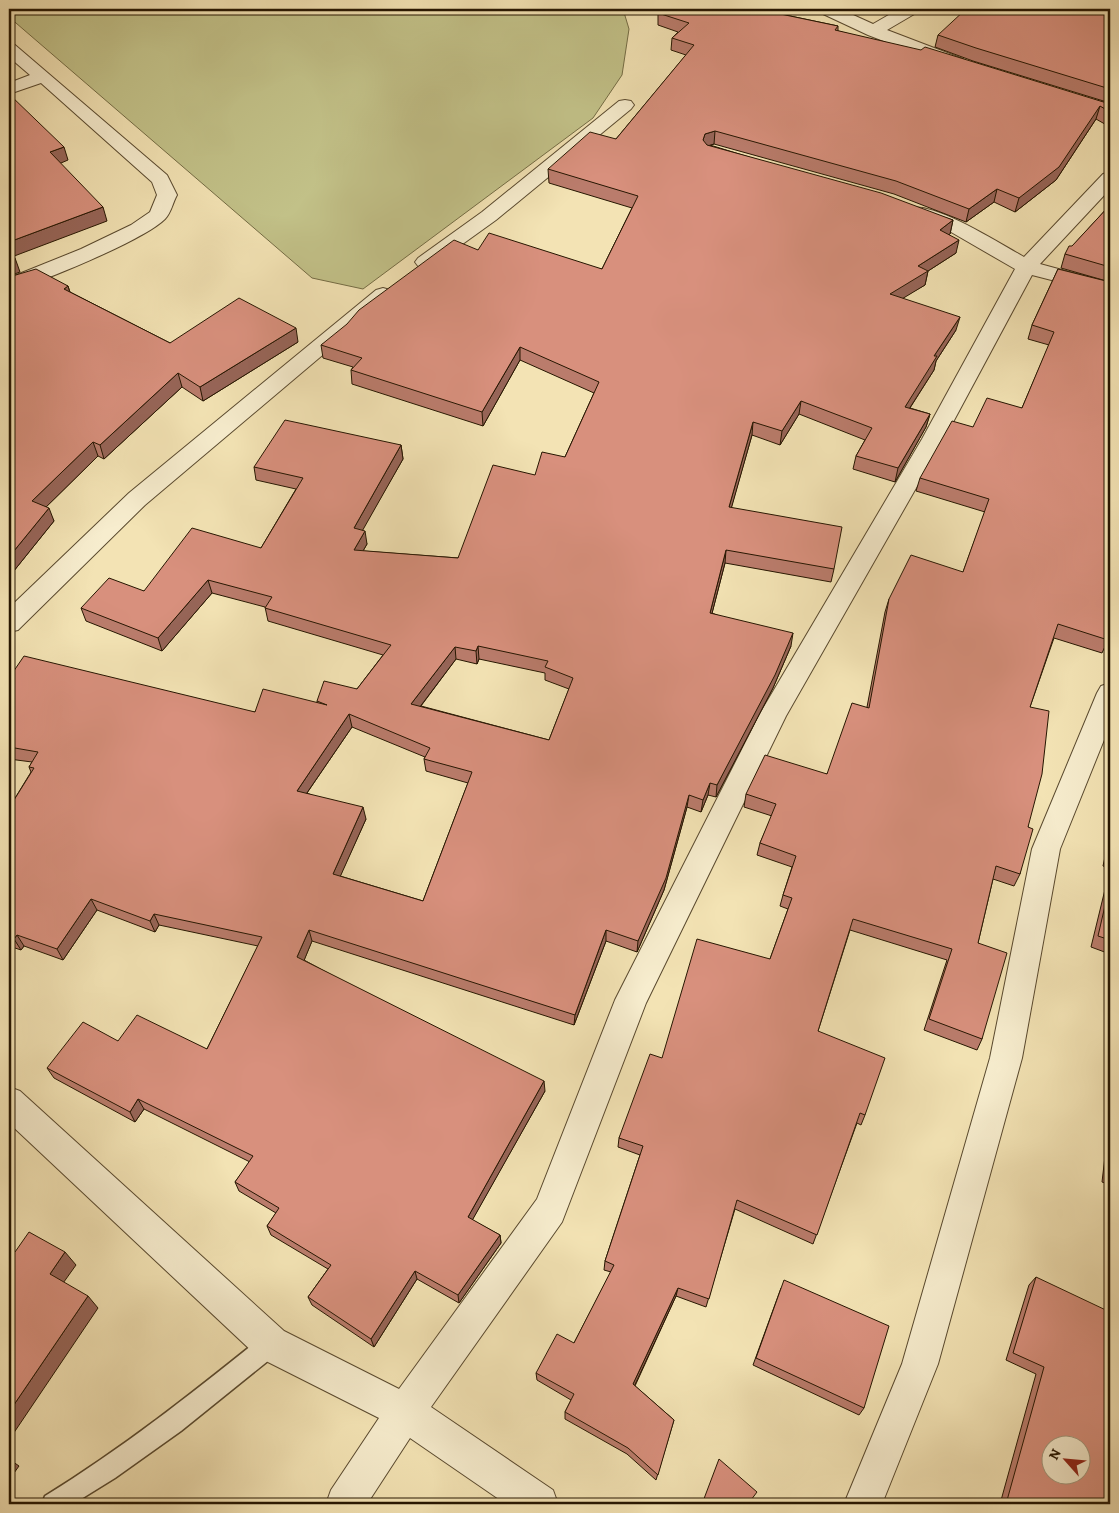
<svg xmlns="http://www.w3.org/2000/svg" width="1119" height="1513" viewBox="0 0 1119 1513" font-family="Alegreya,serif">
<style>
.green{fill:#c2c188;stroke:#746c44}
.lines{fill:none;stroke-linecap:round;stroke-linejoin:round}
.lane-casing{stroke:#59492e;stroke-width:3}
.street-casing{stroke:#59492e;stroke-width:2}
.lane{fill:#f7edce;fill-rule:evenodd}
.street{fill:#f7edce;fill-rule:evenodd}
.wall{fill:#ba7c6c;stroke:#261601;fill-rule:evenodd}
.shaded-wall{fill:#976558;stroke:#261601}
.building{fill:#d8907d;stroke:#261601;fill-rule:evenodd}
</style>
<rect width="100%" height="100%" fill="#f3e3b4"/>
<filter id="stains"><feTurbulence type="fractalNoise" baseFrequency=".004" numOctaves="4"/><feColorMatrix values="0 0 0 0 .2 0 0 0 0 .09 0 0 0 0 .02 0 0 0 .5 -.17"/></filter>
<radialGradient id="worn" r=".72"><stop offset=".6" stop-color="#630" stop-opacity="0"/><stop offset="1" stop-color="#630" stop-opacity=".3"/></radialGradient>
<polygon class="green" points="9,9 623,9 629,29 622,75 593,118 363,289 312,278 9,17"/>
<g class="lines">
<defs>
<path id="lane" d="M271,1333L279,1336L282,1344L279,1352L181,1431L115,1478L73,1504H42L45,1496C124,1447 191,1394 263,1336Z"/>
<g id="street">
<polygon points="819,9 840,9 873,24 899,9 918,9 916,13 887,30 963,59 966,63 963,67 951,67 868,35 821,13"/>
<path d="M9,44L15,45L167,175L177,195C173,202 171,213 165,219C144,240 40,283 9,291V278L81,249L131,225L150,212L157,195L152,182L41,83L9,94V83L30,75L9,57Z"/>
<polygon points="625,100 631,101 634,105 631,109 496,220 432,266 425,268 418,266 415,262 418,258 482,212 619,101"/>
<path d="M1110,172V189L1040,264L1110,283V295L1032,275L944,439L786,716L646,1003L562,1222L431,1407L553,1490L558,1504H506L410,1438L367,1504H326L331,1490L379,1418L258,1357L9,1123V1087L20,1091L284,1331L399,1389L537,1199L615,1000L761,712L922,439L1015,269L951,232L911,216L908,212L911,208C935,202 1001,244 1024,257L1103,174Z"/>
<polygon points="383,288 390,290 393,294 390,298 145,505 18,630 9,632 9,608 129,493 376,290"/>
<polygon points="1110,683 1110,725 1060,849 1022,1058 938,1364 882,1504 844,1504 902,1364 990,1058 1032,849 1097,693 1101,686"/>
</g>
</defs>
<use href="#lane" class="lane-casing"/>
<use href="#street" class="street-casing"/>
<use href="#lane" class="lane"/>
<use href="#street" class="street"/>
</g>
<g class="wall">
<path d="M664,9H777L776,13L838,26V31L1110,104V127L1096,119L1056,180L1015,212L994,202L966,222L894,194L714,144L710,145L953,220L950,234H949L956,253L928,271L925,285L902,298L956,330L936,361L934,370L910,408L930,414L926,427L895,482L853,469L856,456L865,440L799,414L780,445L752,435L731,508L834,569L831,582L725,563L712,613L791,646L773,688L716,797L708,795L701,812L687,807L664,890L637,952L606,941L574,1025L312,941L304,960L545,1091L472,1220L500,1235L501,1243L459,1303L417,1279L374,1347L312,1305L308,1297L328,1269L271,1235L267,1226L276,1213L239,1191L235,1182L250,1162L144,1109L135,1122L54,1078L47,1068L118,1041L207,1049L258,946L159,925L155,932L97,910L63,960L24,946L21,950L9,946V808L31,772L29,767L32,762L9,759V678L255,712L317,703V701L357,689L383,655L268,621L265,607L212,593L162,651L86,621L81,608L144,591L261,548L296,489L256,480L254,467L401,445L403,459L362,530L367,544L363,551L458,558L535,475L565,457L594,393L520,360L483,426L352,384L351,370L353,367L323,358L321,345L478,250L602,269L632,208L549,183L548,169L616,139L686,55L671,50L672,38L678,32L658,25V13ZM456,659L477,664L479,659L545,673V680L569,689L549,740L421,706ZM352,727L425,757L424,759L426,771L468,783L423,901L340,876L366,819L307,793Z"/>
<polygon points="1110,9 1110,103 973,61 935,47 938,35"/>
<polygon points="1110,205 1110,282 1061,268 1065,254"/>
<polygon points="1058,269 1108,640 1102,653 1054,638 1030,707 1028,827 1020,874 1014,886 993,879 978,943 982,1039 977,1050 924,1030 947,960 850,930 818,1031 865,1115 861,1125 857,1123 813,1244 735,1209 706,1307 676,1296 635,1386 674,1420 656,1480 627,1454 565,1419 565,1412 571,1400 537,1380 536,1373 574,1343 611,1272 604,1270 605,1261 640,1155 618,1147 619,1138 662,1058 770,959 788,909 780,906 783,895 792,867 757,855 760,843 772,816 744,807 746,794 827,774 867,707 885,612 889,599 963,572 985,512 916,491 920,478 973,427 1022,408 1049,345 1028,339 1032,325"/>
<polygon points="9,277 68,286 70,292 170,343 298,342 203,401 182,387 104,459 98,456 46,507 54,521 9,577"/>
<polygon points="1110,834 1110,954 1091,947 1110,869 1103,866"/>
<polygon points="1110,1142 1110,1185 1102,1182 1106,1148"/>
<polygon points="1036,1277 1105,1504 1000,1504 1036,1374 1006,1360 1029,1285"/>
<polygon points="781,1288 864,1408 859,1415 753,1365"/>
</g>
<g class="shaded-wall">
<polygon points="774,9 777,9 776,18 771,12"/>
<polygon points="1100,106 1096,119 1056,180 1015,212 1019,198"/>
<polygon points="715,131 714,144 704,147 703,140 705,134"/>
<polygon points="64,147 68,160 54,166 50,152"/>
<polygon points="997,189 994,202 966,222 969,209"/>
<polygon points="103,207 107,221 9,258 9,242"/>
<polygon points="953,220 950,234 937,243 940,230"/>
<polygon points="959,240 956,253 928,271 925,285 887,308 890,294 918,266"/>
<polygon points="15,258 20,272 9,276 9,261"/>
<polygon points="68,286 72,300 64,289"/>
<polygon points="960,317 956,330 936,361 934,370 902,420 905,407 934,356"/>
<polygon points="296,328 298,342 203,401 200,387"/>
<polygon points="520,347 520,360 483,426 482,412"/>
<polygon points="178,373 182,387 104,459 100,445"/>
<polygon points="801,401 799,414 780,445 782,431"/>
<polygon points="930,414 926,427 895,482 898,468"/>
<polygon points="753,422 752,435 728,520 729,507"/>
<polygon points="93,442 98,456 38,515 32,501"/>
<polygon points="401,445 403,459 356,542 354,528"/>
<polygon points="49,508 54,521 9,577 9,557"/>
<polygon points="365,531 367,544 356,563 354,550"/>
<polygon points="726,550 725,563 709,625 710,613"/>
<polygon points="208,580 212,593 162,651 158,638"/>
<polygon points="793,633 791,646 773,688 716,797 717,785"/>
<polygon points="478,646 479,659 477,664 476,651"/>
<polygon points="455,647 456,659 413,716 411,704"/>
<polygon points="349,714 352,727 300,803 297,791"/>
<polygon points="710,783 708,795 701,812 703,800"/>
<polygon points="689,795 687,807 664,890 637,952 638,941"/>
<polygon points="363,807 366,819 336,886 333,874"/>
<polygon points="91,899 97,910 63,960 57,949"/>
<polygon points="154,914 159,925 155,932 150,921"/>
<polygon points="309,930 312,941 301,968 297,957"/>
<polygon points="606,930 606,941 574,1025 575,1015"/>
<polygon points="17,935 24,946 21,950 14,939"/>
<polygon points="544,1081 545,1091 469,1226 468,1217"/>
<polygon points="138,1099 144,1109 135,1122 130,1112"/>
<polygon points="500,1235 501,1243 459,1303 458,1295"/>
<polygon points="65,1252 76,1265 61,1286 50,1274"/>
<polygon points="415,1271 417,1279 374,1347 371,1339"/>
<polygon points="678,1288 676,1296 632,1391 633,1384"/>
<polygon points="88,1296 98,1308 9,1440 9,1412"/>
<polygon points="9,1459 19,1466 9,1480"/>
</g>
<g class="building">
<path d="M664,9H774L771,12L838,26L835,30L921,50L925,47L1110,104V112L1100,106L1059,167L1019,198L997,189L969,209L896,181L715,131L705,134L703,140L707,145L881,193L953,220L940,230L959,240L918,266L928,271L890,294L960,317L934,356H937L905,407L930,414L898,468L856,456L872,428L801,401L782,431L753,422L729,507L842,527L834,569L726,550L710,613L793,633L775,675L717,785L710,783L703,800L689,795L666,878L638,941L606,930L575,1015L309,930L297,957L544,1081L468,1217L500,1235L458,1295L415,1271L371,1339L308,1297L331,1265L267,1226L279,1208L235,1182L253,1156L138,1099L130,1112L47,1068L83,1022L118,1041L137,1015L207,1049L262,937L154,914L150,921L91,899L57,949L17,935L14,939L9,937V808L34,768L29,767L38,752L9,747V678L24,656L255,712L263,689L327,705L317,701L324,681L357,689L391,645L265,608L272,597L208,580L158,638L81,608L109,578L144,591L192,528L261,548L303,478L254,467L285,420L401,445L354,528L365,531L354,550L458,558L493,465L535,475L542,452L565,457L599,382L520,347L482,412L351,370L362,358L321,345L347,324L359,310L454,240L478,250L489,233L602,269L638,196L548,169L590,132L616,139L694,45L672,38L689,23L658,13ZM478,646L548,661L545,667L573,678L549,740L411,704L455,647L476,651ZM349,714L430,748L424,759L472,772L423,901L333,874L363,807L297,791Z"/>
<polygon points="966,9 1110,9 1110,89 976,48 938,35"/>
<polygon points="9,94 64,147 50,152 103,207 9,242"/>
<polygon points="1110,205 1110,267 1065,254 1069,246 1072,246"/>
<polygon points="9,255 15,258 9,261"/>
<polygon points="36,269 68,286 64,289 170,343 239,298 296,328 200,387 178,373 100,445 93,442 32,501 49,508 9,557 9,277"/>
<polygon points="1058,269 1110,282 1110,632 1108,640 1058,624 1030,707 1049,711 1042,774 1028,827 1033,829 1020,874 996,866 978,943 1007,953 982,1039 929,1019 952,949 853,919 818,1031 885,1058 865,1115 860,1113 817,1235 737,1200 709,1299 678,1288 633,1384 674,1420 658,1475 628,1448 565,1412 574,1394 536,1373 557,1334 574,1343 614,1265 605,1261 643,1146 619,1138 650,1054 662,1058 697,939 770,959 792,898 783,895 796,856 760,843 776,804 746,794 765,755 827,774 852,703 869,708 889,599 911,555 963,572 989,499 920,478 952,421 973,427 987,398 1022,408 1054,332 1032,325"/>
<polygon points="1110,884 1110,940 1098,936"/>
<polygon points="1110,1142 1110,1179 1106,1178"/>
<polygon points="29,1232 65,1252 50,1274 88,1296 9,1412 9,1248 15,1252"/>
<path d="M1036,1277L1110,1312V1482L1105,1504H1006L1044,1367L1013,1353ZM1052,1446H1082V1476H1052Z"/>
<polygon points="784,1280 889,1326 864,1408 756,1358"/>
<polygon points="719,1459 757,1492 748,1504 702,1504"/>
<polygon points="453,1501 458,1504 451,1504"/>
</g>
<rect width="1119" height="1513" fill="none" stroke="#f3e3b4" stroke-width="30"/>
<rect x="10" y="10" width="1099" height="1493" fill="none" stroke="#261601" stroke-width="2.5"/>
<rect x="15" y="15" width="1089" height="1483" fill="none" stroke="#261601"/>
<g transform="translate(1066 1460) rotate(297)"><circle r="24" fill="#f7edce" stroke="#a3977c"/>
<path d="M0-4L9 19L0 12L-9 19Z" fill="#8f2418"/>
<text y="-8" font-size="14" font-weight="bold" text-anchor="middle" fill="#261601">N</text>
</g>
<rect width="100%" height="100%" filter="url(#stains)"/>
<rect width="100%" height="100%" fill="url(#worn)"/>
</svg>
